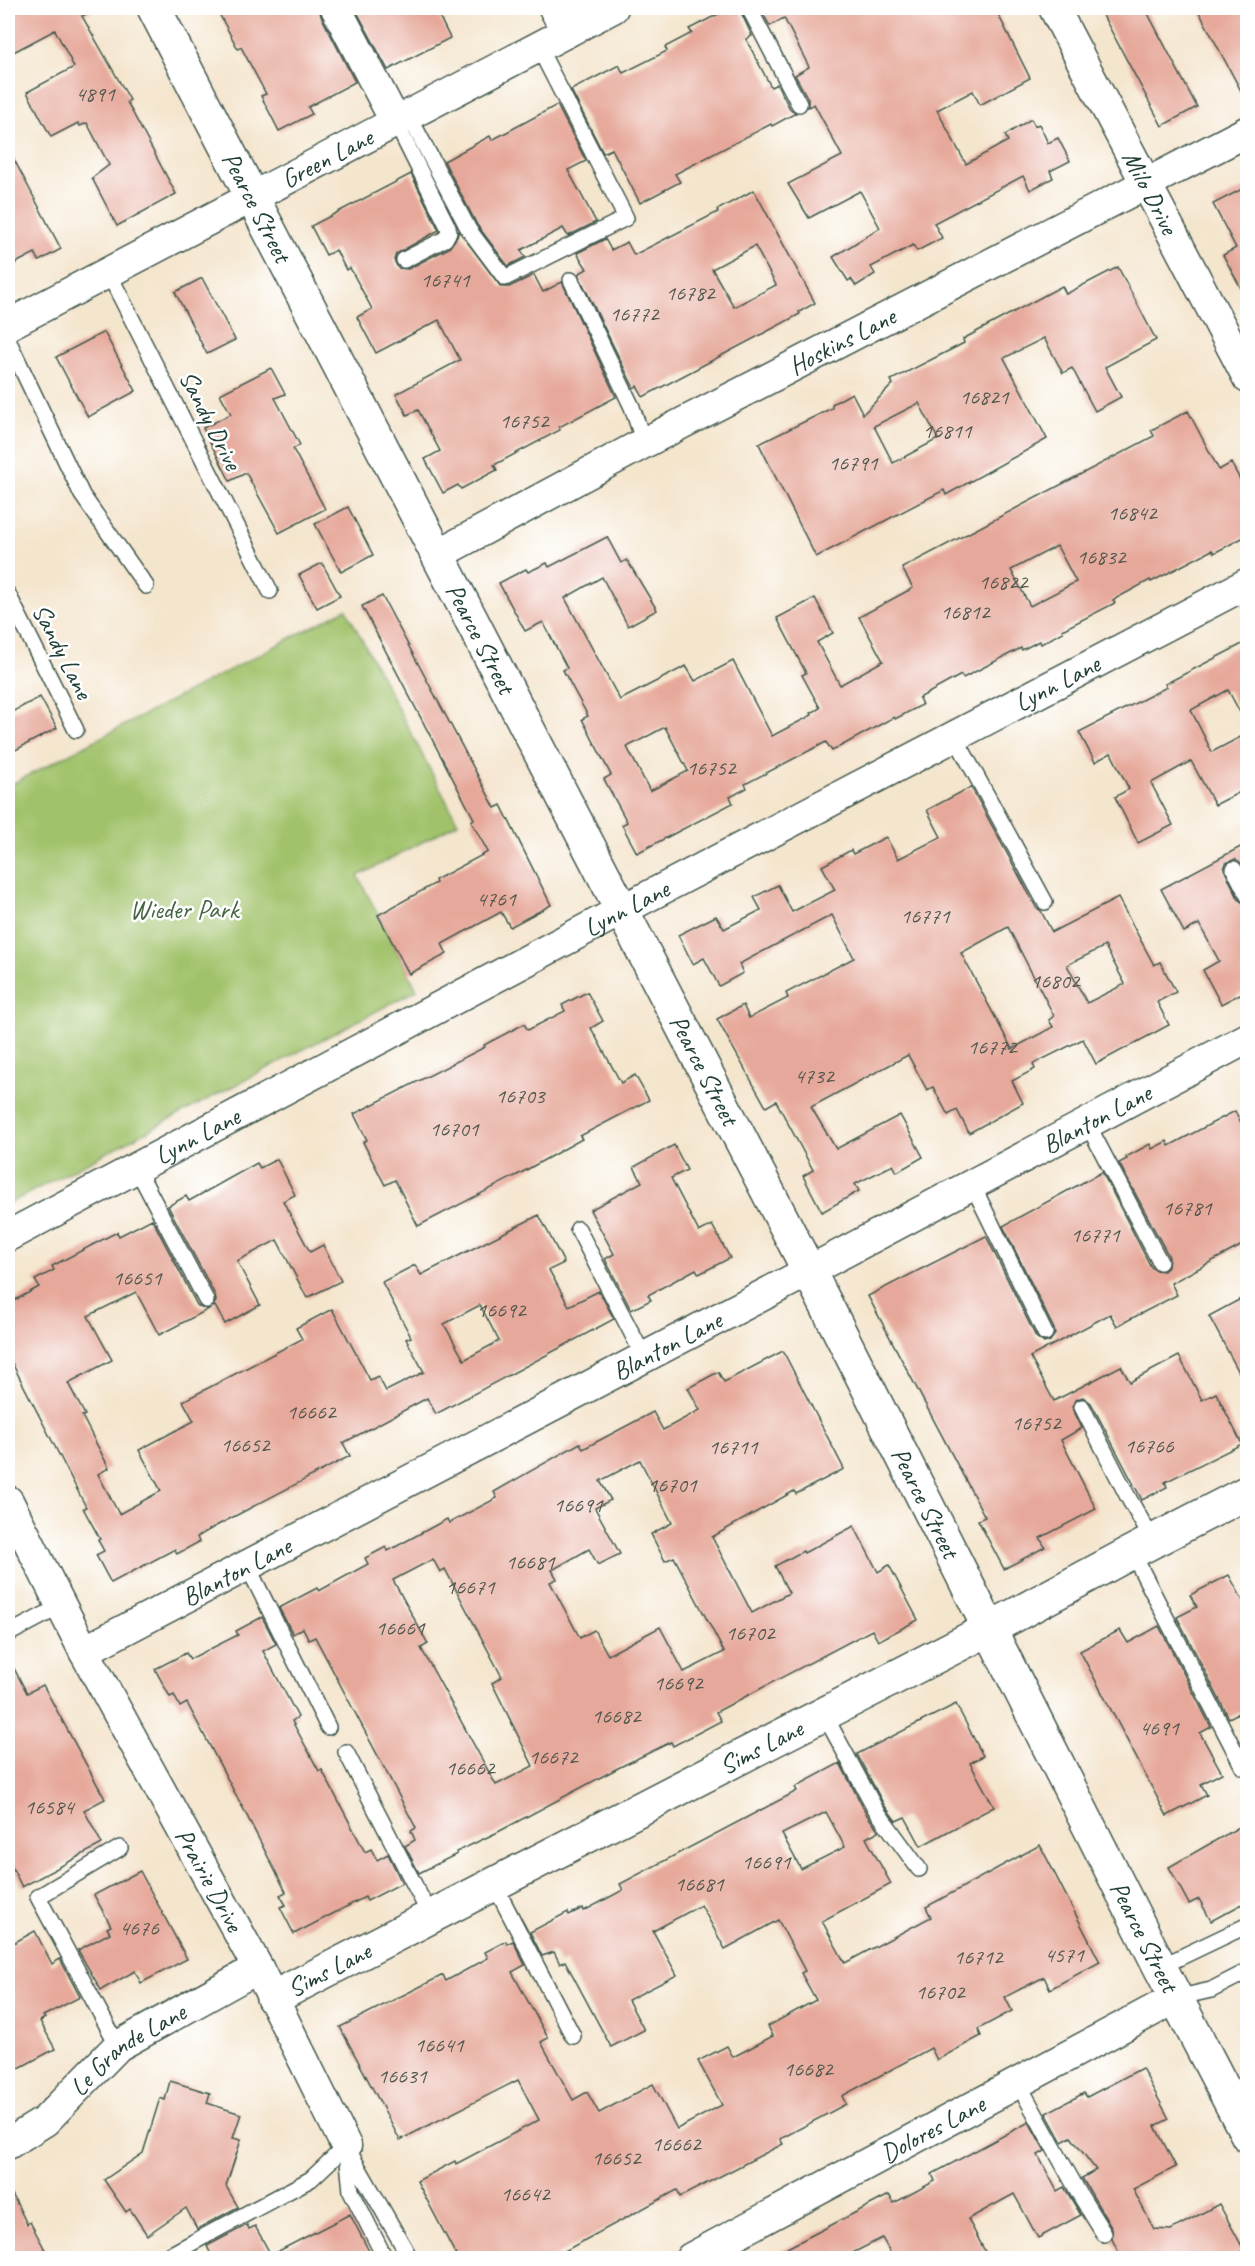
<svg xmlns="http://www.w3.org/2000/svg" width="1255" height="2266" viewBox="0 0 1255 2266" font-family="Caveat,sans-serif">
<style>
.green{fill:#a1c26b;stroke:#608050;stroke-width:1.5}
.building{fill:#e6a89a;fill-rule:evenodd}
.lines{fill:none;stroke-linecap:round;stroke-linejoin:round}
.service-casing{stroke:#3f564b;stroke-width:18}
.minor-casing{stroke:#3f564b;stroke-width:33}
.tertiary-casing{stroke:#3f564b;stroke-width:36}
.service{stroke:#fff;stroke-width:15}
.minor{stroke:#fff;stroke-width:30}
.tertiary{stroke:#fff;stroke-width:33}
.labels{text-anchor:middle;stroke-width:5;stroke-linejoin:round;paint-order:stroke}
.number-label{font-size:22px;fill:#51584e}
.street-label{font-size:26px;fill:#1f3d34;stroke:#fff}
.park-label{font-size:26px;fill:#466544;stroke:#fff}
</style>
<rect width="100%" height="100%" fill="#fff"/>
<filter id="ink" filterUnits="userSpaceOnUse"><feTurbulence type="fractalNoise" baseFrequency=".0167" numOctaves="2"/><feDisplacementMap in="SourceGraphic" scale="12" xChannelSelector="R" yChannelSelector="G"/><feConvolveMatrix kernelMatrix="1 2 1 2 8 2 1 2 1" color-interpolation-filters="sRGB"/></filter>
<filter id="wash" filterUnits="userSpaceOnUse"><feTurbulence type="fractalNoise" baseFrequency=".008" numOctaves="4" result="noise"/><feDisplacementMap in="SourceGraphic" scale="24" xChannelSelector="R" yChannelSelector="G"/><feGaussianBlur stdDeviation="1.35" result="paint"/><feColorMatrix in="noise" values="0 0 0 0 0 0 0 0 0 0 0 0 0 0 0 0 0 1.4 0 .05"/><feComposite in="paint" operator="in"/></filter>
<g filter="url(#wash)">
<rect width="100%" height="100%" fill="#f4e5cd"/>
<polygon class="green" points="346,609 458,823 358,876 417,990 8,1204 8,786"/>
<g id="blocks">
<g class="building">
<polygon points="8,8 97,8 82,16 130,100 127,102 176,194 117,226 92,178 109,165 87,123 80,126 78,123 51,137 27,92 74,67 55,30 8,55"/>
<polygon points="216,8 319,8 321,16 355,82 308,107 312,114 279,131 261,96 266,94 241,47 238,49"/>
<polygon points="355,8 435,8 450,38 388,70"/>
<polygon points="730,8 739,8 752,36 746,39 771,87 777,84 790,109 796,113 772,126 771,124 675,174 680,182 640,203 612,149 603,153 571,90 619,65 623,73 667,51 665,47 692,33 689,29"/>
<polygon points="760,8 995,8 1030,78 980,105 973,91 937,110 966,164 1008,141 1005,135 1031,119 1035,126 1039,124 1048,143 1058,138 1070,161 1050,171 1053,178 1030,190 1023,176 934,223 942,238 917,251 913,245 871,267 875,274 856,286 851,279 848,281 833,257 880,228 860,191 809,218 788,184 842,156 814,104 808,107 808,99 795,75 809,67 784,18 770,26"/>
<polygon points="1099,8 1145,8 1197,107 1162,126"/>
<polygon points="1197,8 1242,8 1248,17 1248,104"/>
<polygon points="557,105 586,161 568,170 596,222 568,236 563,228 521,250 525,257 508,266 477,225 444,161 490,136 492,140"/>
<polygon points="8,148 61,249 39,261 35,253 8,267"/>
<polygon points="411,174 439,230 396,254 394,260 398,268 408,269 449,248 457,237 459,231 501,287 509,287 534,275 543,292 562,282 616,397 559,427 560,430 494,465 497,470 461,489 458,485 443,493 425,459 440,451 418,410 407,415 396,394 460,360 439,320 376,353 357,317 372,309 350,268 346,270 336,250 326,255 311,226"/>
<polygon points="1248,186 1248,301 1223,255 1236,248 1213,204"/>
<path d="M754,190L815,303L799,312L800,314L643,397L637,386L634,388L578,274L587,269L577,253L605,239L611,250L627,242L634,255L718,212L717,210ZM755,246L776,285L734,307L712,269Z"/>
<path d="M1118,267L1156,340L1105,367L1121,397L1095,411L1072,368L1063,373L1044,338L1004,358L1047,439L946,495L944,490L816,557L759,444L832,408V404L852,393L863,414L893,384L891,380L964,343L963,339L1062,286L1066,294ZM919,403L938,439L893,463L874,426Z"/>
<polygon points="202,278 235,340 207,354 175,292"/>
<polygon points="104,332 136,391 88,417 56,357"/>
<polygon points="271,368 285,394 275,398 300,445 293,449 325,509 279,533 246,473 230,481 203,428 231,414 220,394"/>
<path d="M1188,411L1219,470L1231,463L1248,494V535L1214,553L1212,550L1151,582L1150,580L1113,600L1115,603L1062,630L1063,632L1041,644L1039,641L1022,650L1021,648L963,678L961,675L919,698L922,705L895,719L894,717L832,751L826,742L745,784L747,788L730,797L733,803L637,853L622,825L627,822L604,779L611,775L582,719L588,716L563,670L567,668L543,622L525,631L499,583L526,569L528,572L547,563L549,567L607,537L621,563L627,560L657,610L628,626L602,577L565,598L620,700L686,666L695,681L733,661L772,736L812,715L811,713L820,708L802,675L806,673L777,618L815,598L833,633L817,642L840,685L883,661L859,617L913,588L902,568L1154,436L1151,430ZM1057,546L1076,582L1030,606L1011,570ZM665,727L688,771L650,791L627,747Z"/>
<polygon points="348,507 373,555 341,572 315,524"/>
<polygon points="322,563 340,596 317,608 299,575"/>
<polygon points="382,596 495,808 501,805 551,905 510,927 501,912 442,944 447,954 409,974 378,915 436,883 435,880 488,852 471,821 474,819 362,606"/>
<polygon points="1248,641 1248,727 1228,690 1191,710 1212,752 1248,733 1248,788 1215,805 1191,761 1151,783 1173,825 1138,843 1115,797 1129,789 1111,753 1095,762 1079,732 1167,687 1165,684"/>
<polygon points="40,697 57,728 8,754 8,714"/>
<path d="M971,787L1036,907L1041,911L1052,932L1118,898L1154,965L1160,962L1176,992L1157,1002L1169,1025L1096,1064L1083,1039L1033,1064L1035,1069L1012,1081L1023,1103L969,1133L957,1110L948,1115L933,1087L927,1090L908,1055L811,1107L836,1149L900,1115L923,1157L897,1172L893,1165L855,1184L859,1191L822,1212L803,1176L813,1170L776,1101L766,1107L717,1019L743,1005L749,1018L788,998L786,993L854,958L832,915L739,964L743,973L719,986L704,958L693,964L678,935L716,916L724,929L761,910L754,897L778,885L792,912L835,890L822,866L851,850L853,854L886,837L898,859L941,837L927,810ZM1008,927L1054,1016L1049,1020L1053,1027L1012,1049L961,953ZM1105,946L1125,984L1087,1003L1067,965Z"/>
<polygon points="1248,843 1248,874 1242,864 1235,859 1226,863 1224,869 1239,900 1248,906 1248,990 1221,1004 1203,970 1219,961 1199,924 1184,932 1161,889"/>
<polygon points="587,992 603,1021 591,1028 621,1083 635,1075 649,1100 580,1136 582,1139 519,1174 418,1226 395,1180 385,1185 363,1142 367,1140 354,1114 485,1047 484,1045 524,1024 528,1030 565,1011 562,1005"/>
<polygon points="1235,1111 1248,1136 1248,1242 1171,1283 1177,1295 1117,1326 1110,1314 1030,1357 1054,1401 1121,1366 1130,1382 1179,1356 1202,1400 1216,1393 1242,1444 1165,1482 1167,1487 1142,1500 1091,1403 1083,1397 1077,1399 1072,1407 1082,1428 1061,1440 1096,1509 1040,1538 1045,1547 1004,1569 978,1520 985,1517 868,1296 986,1236 1036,1337 1044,1343 1050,1341 1055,1334 1054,1329 1003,1226 1102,1172 1151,1267 1155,1270 1164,1271 1168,1267 1169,1257 1119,1163 1127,1159 1126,1157 1150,1144 1152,1149 1167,1141 1169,1146"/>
<polygon points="674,1145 687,1170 671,1178 699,1232 712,1225 730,1258 699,1274 696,1269 648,1295 651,1300 631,1310 605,1259 614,1254 590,1210 642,1182 634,1167"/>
<polygon points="277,1159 295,1195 283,1201 310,1252 323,1245 341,1281 307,1298 277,1240 237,1261 260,1305 225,1324 215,1306 212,1308 216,1301 215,1295 168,1206 186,1196 189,1201 257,1163 260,1168"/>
<path d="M539,1215L564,1263L549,1270L569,1306L599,1291L614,1319L436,1414L427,1398L343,1443L350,1456L214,1527L197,1537L199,1542L177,1554L175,1549L111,1583L96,1555L104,1551L98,1540L100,1539L83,1508L86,1507L8,1355V1304L39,1287L35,1280L54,1270L52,1266L117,1232L119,1236L152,1219L197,1305L201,1308L209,1309L159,1335L136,1292L88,1316L112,1360L68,1383L85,1415L82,1416L109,1468L98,1474L119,1514L161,1491L139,1450L194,1421L183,1401L302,1339L296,1328L332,1309L370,1380L378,1376L386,1391L424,1372L406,1339L411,1337L382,1282L415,1265L421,1275ZM480,1305L499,1341L464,1360L444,1324Z"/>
<polygon points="1248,1295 1248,1389 1209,1316"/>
<path d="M783,1351L844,1469L796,1494L794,1491L712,1537L752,1613L789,1593L775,1566L803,1551L804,1553L854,1526L878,1572L889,1565L918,1620L878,1641L872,1630L716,1712L721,1721L673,1746L671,1742L618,1768L498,1832L456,1852L457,1854L419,1873L405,1846L415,1840L411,1831L416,1828L315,1637L309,1640L303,1628L293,1634L279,1608L317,1588L319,1591L368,1564L365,1558L386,1547L388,1551L447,1519L449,1523L497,1498L494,1492L580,1443L583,1449L653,1412L663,1430L700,1410L688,1388L718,1372L724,1382ZM640,1460L672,1523L651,1534L665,1561L674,1557L724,1652L684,1672L660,1627L608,1655L594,1630L580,1638L550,1582L557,1579L552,1570L589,1549L598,1565L620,1554L595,1508L611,1500L600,1481ZM433,1559L440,1572L445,1569L502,1677L492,1683L533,1766L496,1785L421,1648L428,1644L393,1580Z"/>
<polygon points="1229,1575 1248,1610 1248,1708 1229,1718 1177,1617 1197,1607 1190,1595"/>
<polygon points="262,1617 276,1644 263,1651 298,1717 292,1721 319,1771 322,1770 365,1852 371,1849 377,1860 388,1854 402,1883 367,1901 365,1897 294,1934 280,1907 286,1905 280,1895 286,1892 244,1810 187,1703 180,1707 174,1695 170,1697 155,1669 186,1653 190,1659 238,1635 236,1631"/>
<polygon points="1159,1626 1211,1727 1200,1733 1222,1773 1201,1784 1207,1795 1167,1816 1080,1651 1120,1630 1128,1643"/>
<polygon points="8,1657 27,1693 43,1685 105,1799 84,1810 102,1844 22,1887 8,1859"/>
<polygon points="956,1704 983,1756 970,1763 994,1807 921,1846 905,1817 896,1821 884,1805 857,1754"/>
<path d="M840,1763L867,1815L879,1831L866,1838L891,1884L822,1921L845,1963L931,1917L926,1907L1040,1845L1100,1962L1050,1989L1044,1977L1005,1997L1012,2011L978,2029L981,2036L937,2060L931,2048L842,2096L846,2104L780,2139L783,2144L680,2197L677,2190L550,2259H458L417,2181L455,2161L456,2164L539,2120L518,2080L400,2140L340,2027L443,1975L446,1981L488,1958L485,1952L506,1941L507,1944L513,1941L525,1965L512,1972L548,2038L541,2042L573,2100L587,2092L599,2113L653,2084L677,2129L722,2105L698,2061L727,2046L733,2057L773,2036L768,2026L816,2000L801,1973L805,1971L778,1920L725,1949L701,1905L653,1931L677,1975L628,2000L644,2030L611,2047L565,1961L560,1964L554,1952L542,1956L530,1932L568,1912L569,1915L583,1908L584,1911L623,1890L620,1884L797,1791L795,1787ZM826,1812L845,1847L801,1869L782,1834Z"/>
<polygon points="1248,1822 1248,1901 1211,1921 1199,1899 1189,1904 1169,1867"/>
<polygon points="140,1871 187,1959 141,1983 135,1971 101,1990 78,1950 110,1933 107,1928 111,1926 94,1895"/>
<polygon points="35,1931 52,1964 60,1959 80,1997 43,2016 45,2018 40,2021 55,2049 8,2074 8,1946"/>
<polygon points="1142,2068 1169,2119 1155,2126 1176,2167 1133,2189 1154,2229 1171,2230 1219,2204 1244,2250 1228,2259 1122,2259 1112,2239 1112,2229 1082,2178 1096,2170 1071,2137 1062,2142 1046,2113 1084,2093 1087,2097"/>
<polygon points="170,2081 210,2093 207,2103 241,2114 233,2138 241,2140 226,2186 238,2207 197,2229 186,2208 147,2235 130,2209 126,2212 104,2180 143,2153 160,2098 165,2100"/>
<polygon points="1029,2122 1045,2151 1038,2155 1057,2191 1064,2187 1081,2215 1038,2238 1014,2194 968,2219 989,2259 894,2259 882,2238 841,2259 766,2259 889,2195 894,2203 935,2181 932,2174"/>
<polygon points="8,2186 27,2224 30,2222 50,2259 8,2259"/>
<polygon points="350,2214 373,2259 213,2259 207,2246 247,2225 249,2229 255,2226 271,2255"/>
</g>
</g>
</g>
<g filter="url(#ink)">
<use href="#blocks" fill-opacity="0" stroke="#3f564b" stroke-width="1.5"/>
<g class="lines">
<defs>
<g id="service">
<polyline points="749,8 799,104"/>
<polyline points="408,114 469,230 505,278 626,218 538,46"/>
<polyline points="395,121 448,227 449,232 445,239 404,260"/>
<polyline points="108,272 270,591"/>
<polyline points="571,280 632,407 644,443"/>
<polyline points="8,340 82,495 146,586"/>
<polyline points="8,594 76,730"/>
<polyline points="954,735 1045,902"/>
<polyline points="1234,869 1248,896"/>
<polyline points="1087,1123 1160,1262"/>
<polyline points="136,1167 206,1300"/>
<polyline points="972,1184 1045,1333"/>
<polyline points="578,1229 644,1357"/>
<polyline points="1082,1407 1128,1497 1153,1541"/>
<polyline points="1132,1552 1243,1767"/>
<polyline points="247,1565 328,1727"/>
<polyline points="8,1634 61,1606"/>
<polyline points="824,1714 876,1810 919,1869"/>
<polyline points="346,1752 431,1917"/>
<polyline points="494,1884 573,2036"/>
<polyline points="1160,1967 1248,1925"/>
<polyline points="1176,1998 1211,1990 1248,1971"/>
<polyline points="118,2046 38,1897 120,1848"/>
<polyline points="1018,2083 1080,2195 1104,2234"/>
<polyline points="346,2146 410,2258"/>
<polyline points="347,2152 351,2191 385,2258"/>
<polyline points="164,2258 311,2179 346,2146"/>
</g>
<g id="minor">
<polyline points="336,8 395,121"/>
<polyline points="554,8 567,32"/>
<path id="s1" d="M1054,8L1248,378"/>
<path id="s2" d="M8,325L613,8"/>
<path id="s3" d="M437,555L644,443L1248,131"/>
<path id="s4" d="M8,1236L622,910L1248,583"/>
<path id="s5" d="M8,1501L84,1651L258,1968L346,2146"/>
<path id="s6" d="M84,1651L809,1271L1248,1038"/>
<path id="s7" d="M8,2144L45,2121L118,2046L258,1968"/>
<path id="s8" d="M691,2258L1176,1998"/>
</g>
<g id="tertiary">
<path id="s9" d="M154,8L809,1271L1160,1967L1248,2136"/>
<path id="s10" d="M273,1998L989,1629L1132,1552L1248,1492"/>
</g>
</defs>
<use href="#service" class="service-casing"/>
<use href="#minor" class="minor-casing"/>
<use href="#tertiary" class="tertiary-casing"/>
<use href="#service" class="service"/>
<use href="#minor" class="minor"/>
<use href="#tertiary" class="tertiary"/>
</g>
</g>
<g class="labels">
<g class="number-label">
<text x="95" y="101">4891</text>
<text x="445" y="287">16741</text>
<text x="690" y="300">16782</text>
<text x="634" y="321">16772</text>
<text x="984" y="404">16821</text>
<text x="524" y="428">16752</text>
<text x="947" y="438">16811</text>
<text x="853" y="470">16791</text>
<text x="1132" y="520">16842</text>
<text x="1101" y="564">16832</text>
<text x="1003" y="589">16822</text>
<text x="965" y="619">16812</text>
<text x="711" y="775">16752</text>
<text x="496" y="906">4761</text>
<text x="925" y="923">16771</text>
<text x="1055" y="988">16802</text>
<text x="992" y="1054">16772</text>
<text x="814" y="1083">4732</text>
<text x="520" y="1103">16703</text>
<text x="454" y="1136">16701</text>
<text x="1187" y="1215">16781</text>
<text x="1095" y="1242">16771</text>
<text x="137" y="1285">16651</text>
<text x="501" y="1317">16692</text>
<text x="311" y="1419">16662</text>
<text x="1036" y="1430">16752</text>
<text x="245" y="1452">16652</text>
<text x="1149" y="1453">16766</text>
<text x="733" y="1454">16711</text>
<text x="672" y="1492">16701</text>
<text x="578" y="1512">16691</text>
<text x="530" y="1569">16681</text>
<text x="470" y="1594">16671</text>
<text x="400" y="1635">16661</text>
<text x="750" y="1640">16702</text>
<text x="678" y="1690">16692</text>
<text x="616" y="1723">16682</text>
<text x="1159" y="1735">4691</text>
<text x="553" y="1764">16672</text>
<text x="470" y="1775">16662</text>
<text x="49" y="1814">16584</text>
<text x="766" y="1869">16691</text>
<text x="699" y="1891">16681</text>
<text x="139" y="1935">4676</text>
<text x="1064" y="1962">4571</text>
<text x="978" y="1964">16712</text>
<text x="940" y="1999">16702</text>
<text x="439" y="2052">16641</text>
<text x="808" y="2076">16682</text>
<text x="402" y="2083">16631</text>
<text x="676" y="2151">16662</text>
<text x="616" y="2165">16652</text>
<text x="525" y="2201">16642</text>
</g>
<g class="street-label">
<text dy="9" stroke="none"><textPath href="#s2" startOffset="360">Green Lane</textPath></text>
<text dy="9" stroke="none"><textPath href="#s1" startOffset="208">Milo Drive</textPath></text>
<text dy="9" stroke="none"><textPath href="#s9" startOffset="224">Pearce Street</textPath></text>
<text dy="9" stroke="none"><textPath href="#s3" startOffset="458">Hoskins Lane</textPath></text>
<text transform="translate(211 420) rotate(63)" y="9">Sandy Drive</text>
<text dy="9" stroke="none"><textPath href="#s9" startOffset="710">Pearce Street</textPath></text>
<text transform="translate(63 651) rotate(63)" y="9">Sandy Lane</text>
<text dy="9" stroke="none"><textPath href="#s4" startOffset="1186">Lynn Lane</textPath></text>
<text dy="9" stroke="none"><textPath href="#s4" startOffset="700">Lynn Lane</textPath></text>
<text dy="9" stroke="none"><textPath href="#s9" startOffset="1196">Pearce Street</textPath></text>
<text dy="9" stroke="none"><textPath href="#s6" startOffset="1144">Blanton Lane</textPath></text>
<text dy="9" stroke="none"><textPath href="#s4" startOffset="214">Lynn Lane</textPath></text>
<text dy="9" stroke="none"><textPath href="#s6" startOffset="658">Blanton Lane</textPath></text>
<text dy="9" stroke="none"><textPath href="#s9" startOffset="1682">Pearce Street</textPath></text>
<text dy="9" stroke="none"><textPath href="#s6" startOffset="172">Blanton Lane</textPath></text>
<text dy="9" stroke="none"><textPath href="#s10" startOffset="549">Sims Lane</textPath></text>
<text dy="9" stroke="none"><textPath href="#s5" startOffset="429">Prairie Drive</textPath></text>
<text dy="9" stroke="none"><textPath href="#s9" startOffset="2168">Pearce Street</textPath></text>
<text dy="9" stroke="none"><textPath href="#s10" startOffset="63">Sims Lane</textPath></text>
<text dy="9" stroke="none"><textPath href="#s7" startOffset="154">Le Grande Lane</textPath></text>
<text dy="9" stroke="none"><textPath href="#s8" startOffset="274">Dolores Lane</textPath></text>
</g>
<g class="park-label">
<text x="184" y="918">Wieder Park</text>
</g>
</g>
<rect width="1255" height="2266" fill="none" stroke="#fff" stroke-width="30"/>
</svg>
